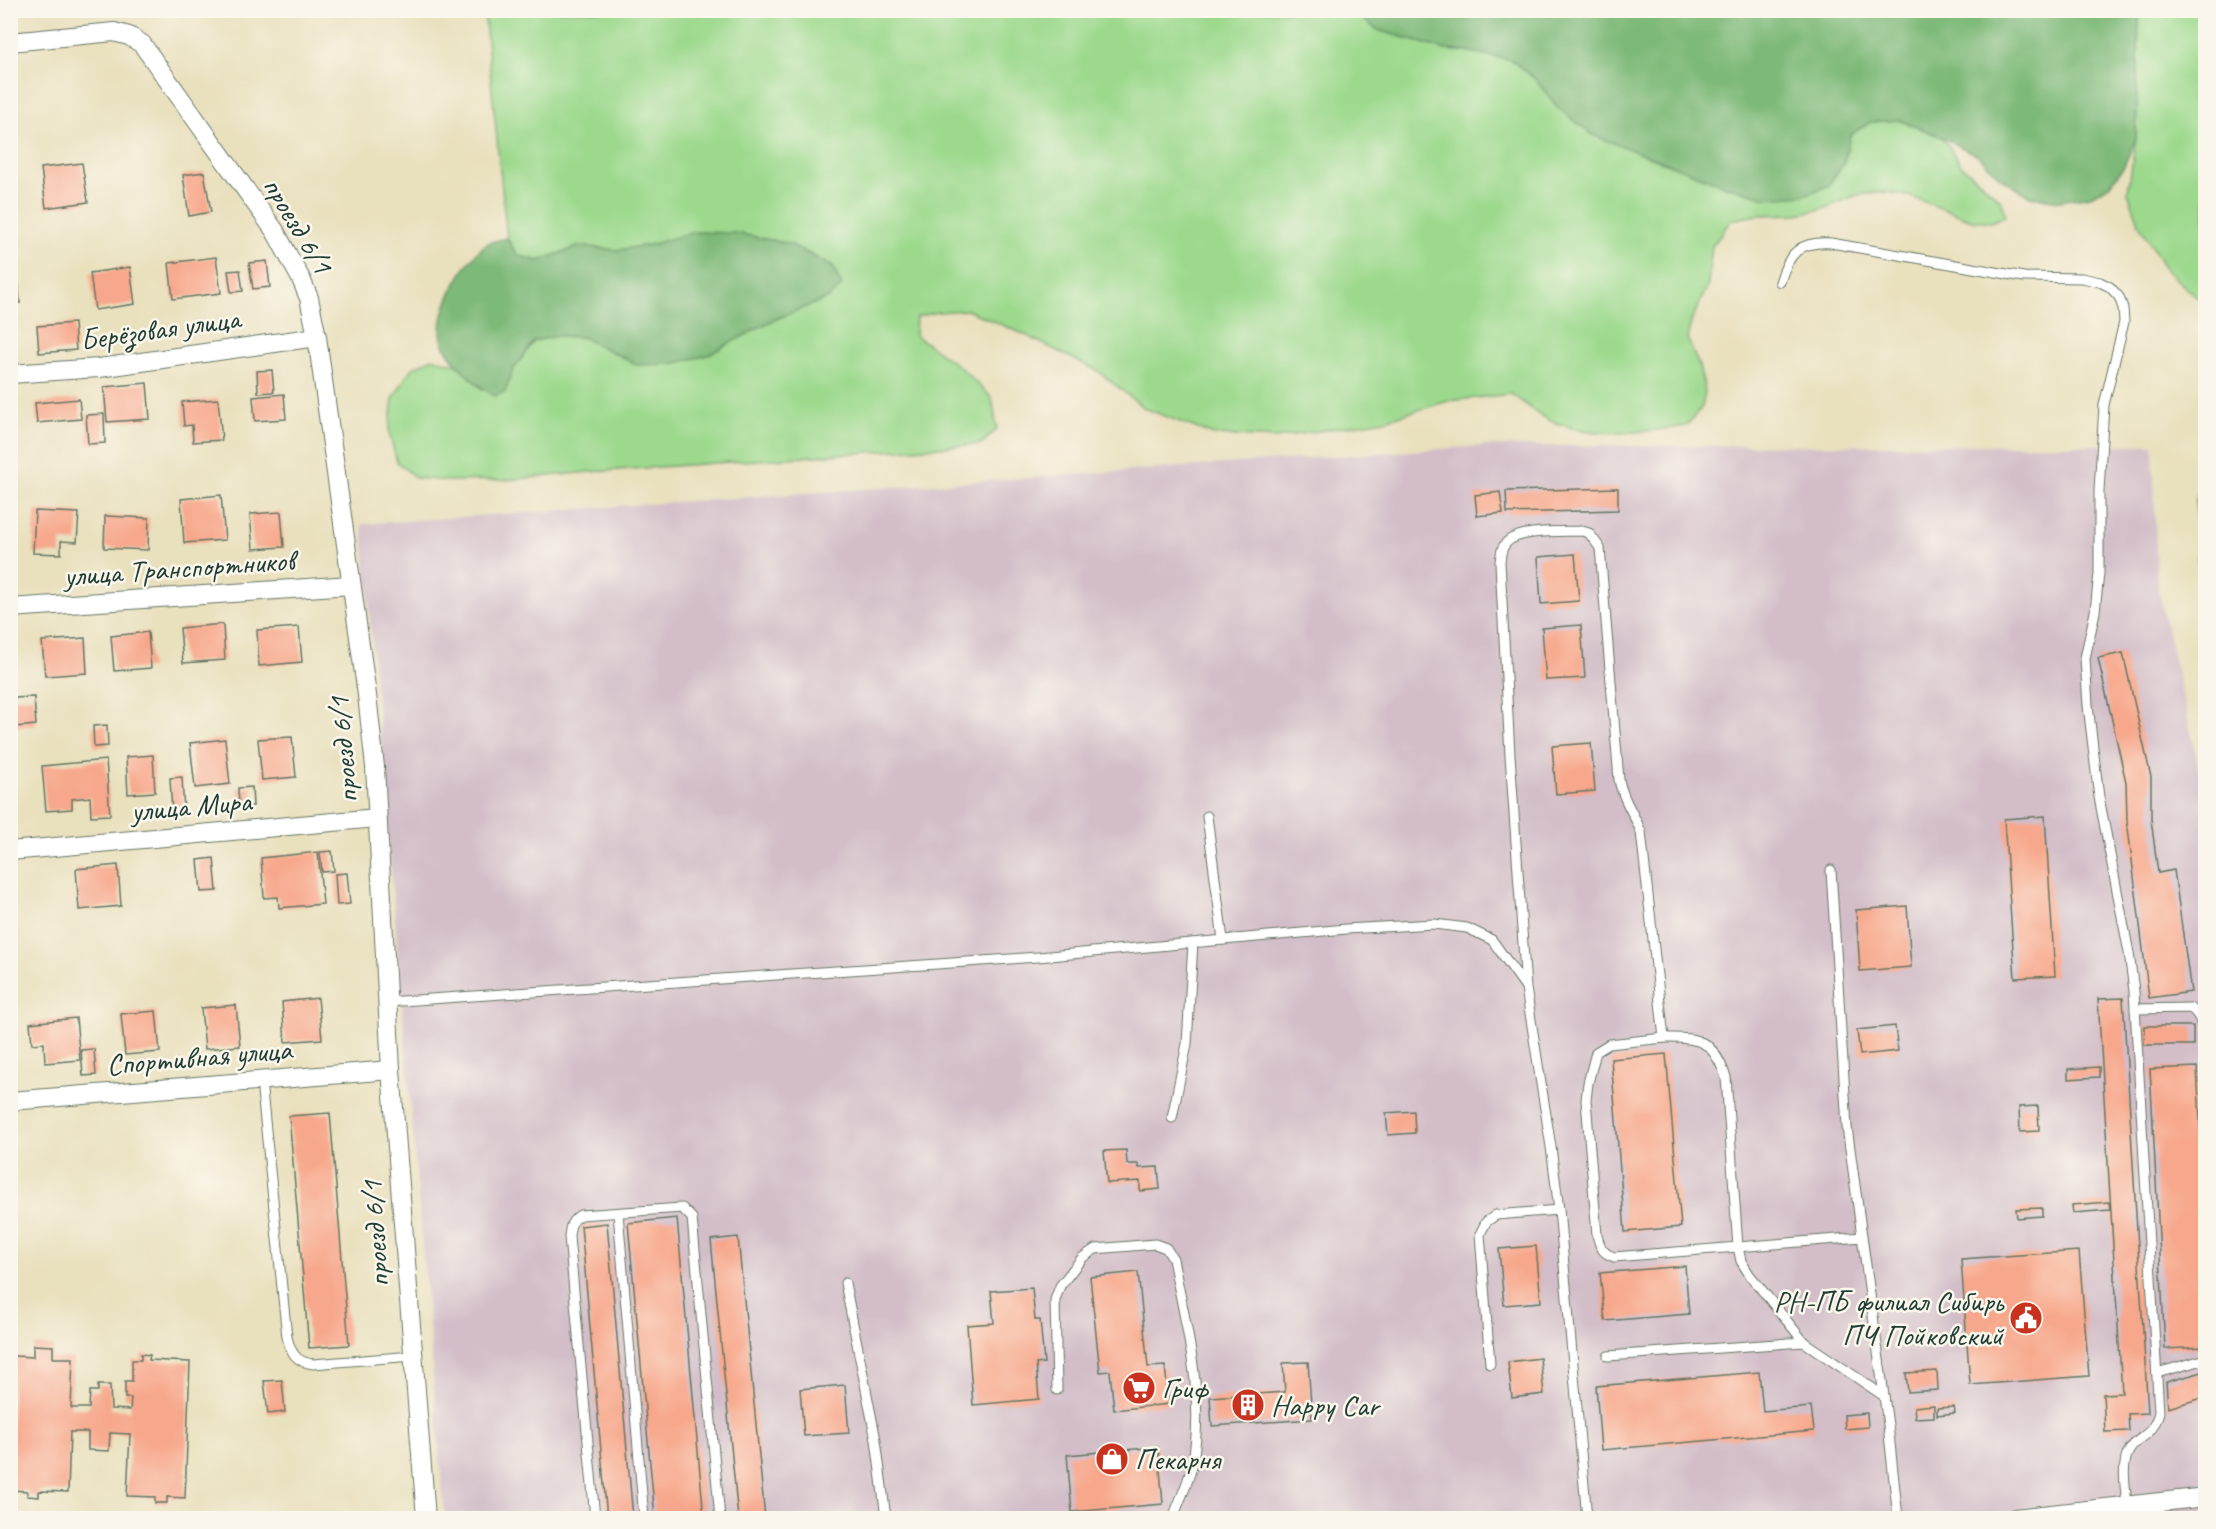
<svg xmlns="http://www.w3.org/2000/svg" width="2216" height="1529" viewBox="0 0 2216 1529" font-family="Caveat,sans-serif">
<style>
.industrial{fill:#d2bdc8}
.green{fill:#9cd98d;stroke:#5e8b60;stroke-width:1.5}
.forest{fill:#7db978;stroke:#4e7b56;stroke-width:1.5}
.building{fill:#f7a78b}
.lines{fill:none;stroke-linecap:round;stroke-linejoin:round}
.lane-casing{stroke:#667664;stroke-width:11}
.street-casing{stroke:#667664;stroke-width:20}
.lane{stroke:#fff;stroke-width:9}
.street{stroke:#fff;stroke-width:18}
.labels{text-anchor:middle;stroke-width:5;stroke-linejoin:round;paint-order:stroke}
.street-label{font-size:30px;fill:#1f3d34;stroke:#fbf7ec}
.poi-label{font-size:30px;fill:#1f3d34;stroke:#fbf7ec;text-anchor:start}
</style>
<rect width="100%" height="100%" fill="#fbf7ec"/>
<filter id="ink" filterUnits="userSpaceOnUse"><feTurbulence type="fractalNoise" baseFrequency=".0167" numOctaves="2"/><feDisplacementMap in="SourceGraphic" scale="12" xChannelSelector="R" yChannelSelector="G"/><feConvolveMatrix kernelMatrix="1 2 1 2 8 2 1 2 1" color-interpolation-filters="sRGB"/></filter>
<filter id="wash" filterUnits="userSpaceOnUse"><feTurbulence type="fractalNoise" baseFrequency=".008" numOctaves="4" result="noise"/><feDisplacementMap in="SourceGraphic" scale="24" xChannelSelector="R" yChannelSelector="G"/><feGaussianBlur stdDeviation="1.35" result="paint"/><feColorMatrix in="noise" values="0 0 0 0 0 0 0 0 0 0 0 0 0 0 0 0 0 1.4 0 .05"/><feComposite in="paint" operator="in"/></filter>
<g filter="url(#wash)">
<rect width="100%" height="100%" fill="#e9e0bd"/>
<polygon class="industrial" points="2153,445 2157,584 2206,799 2205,1518 445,1518 362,524 1482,446"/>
<g class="green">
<path d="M484,11H1354L1358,16L1378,30L1446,50L1471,52L1512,60L1536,80L1559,109L1672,165L1726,186L1844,163L1850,135L1870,122L1899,120L1942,137L1961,165L2002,201L2005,216L1991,222L1972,220L1909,196L1888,192L1857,195L1823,209L1797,214L1757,215L1731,220L1712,246L1708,285L1692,319L1687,338L1699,366L1705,391L1702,407L1686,426C1640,433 1593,439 1549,420C1536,414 1523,402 1511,394L1448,401L1385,420L1276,438L1214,435L1144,408L1098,371L1019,332L967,310L937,312L916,317L915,335L960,367L992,398L997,429L981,444L590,472L506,480L450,481L416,478L397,462L389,432L393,399L411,369L432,358L458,365L482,389L505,392L513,370L534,341L557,336L582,337L638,365L771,321L828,298L833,267L790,244L736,233L616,250L580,246L538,261L517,255L507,238Z"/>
<polygon points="2139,11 2205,11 2205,309 2199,299 2166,270 2140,226 2128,192 2136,138"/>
<polygon points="2205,473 2206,473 2205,589 2198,558 2196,500"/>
</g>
<g class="forest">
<polygon points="1354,11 2139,11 2136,138 2124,166 2111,184 2091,196 2059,201 2030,196 2001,178 1980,157 1942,137 1900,120 1870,122 1850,135 1844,163 1828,186 1804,195 1766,198 1726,186 1593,135 1559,109 1536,80 1512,60 1471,52 1446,50 1378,30 1358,16"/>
<path d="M694,232L736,233L790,244L833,267L842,286L828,298L771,321L708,355L672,364L638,365L582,337L557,336L534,341L513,370L505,392L495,396C478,387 446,358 442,339C436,310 464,263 485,245C491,241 501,240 507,238L517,255L538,261L580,246L617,250L649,245Z"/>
</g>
<g id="blocks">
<g class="building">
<polygon points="82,163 88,202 46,208 41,168"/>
<polygon points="204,172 211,212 189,216 183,175"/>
<polygon points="216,257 221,293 173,299 169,263"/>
<polygon points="10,261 17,261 20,303 10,304"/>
<polygon points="267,261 270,287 253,289 249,263"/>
<polygon points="130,267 135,304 95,310 90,273"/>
<polygon points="240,270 243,291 231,292 228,271"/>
<polygon points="74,323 76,350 39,353 37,326"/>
<polygon points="272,370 274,392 258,393 257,371"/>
<polygon points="147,383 150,419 107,422 104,387"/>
<polygon points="284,394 286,419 255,421 253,397"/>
<polygon points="79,399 81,419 37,423 35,403"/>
<polygon points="218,399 222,440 193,442 192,425 184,426 182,402"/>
<polygon points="104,414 105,443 88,444 86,415"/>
<polygon points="1618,488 1618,510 1507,513 1506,491"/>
<polygon points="1500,492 1503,513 1477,516 1475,495"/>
<polygon points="221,495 225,540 184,543 181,499"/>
<polygon points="35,511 79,513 77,542 61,541 61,554 33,553"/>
<polygon points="281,512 284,547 253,549 250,514"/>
<polygon points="105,516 149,518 148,550 104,548"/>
<polygon points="1575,554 1579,601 1541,604 1538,557"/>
<polygon points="223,624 225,660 183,663 180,628"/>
<polygon points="1581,625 1585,678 1546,680 1542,628"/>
<polygon points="299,627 302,662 259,666 257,630"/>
<polygon points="148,632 151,668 114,671 111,636"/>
<polygon points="85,638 87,673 45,676 42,641"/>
<polygon points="2123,653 2151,777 2151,819 2158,873 2174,870 2191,992 2149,998 2127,820 2126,782 2098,658"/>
<polygon points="34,697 36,725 15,727 13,698"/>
<polygon points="107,725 108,746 94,747 93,726"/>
<polygon points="292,737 296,777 262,780 258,739"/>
<polygon points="225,739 230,784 195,788 190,743"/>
<polygon points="1591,743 1595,791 1556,794 1552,746"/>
<polygon points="153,755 155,792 128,794 126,757"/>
<polygon points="106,760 110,815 91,816 90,797 72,799 72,809 46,811 42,766"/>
<polygon points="182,777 184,812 172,813 170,778"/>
<polygon points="252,787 253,806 239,807 238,788"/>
<polygon points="2045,816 2055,976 2015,978 2004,819"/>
<polygon points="332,851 334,871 322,872 320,852"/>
<polygon points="318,852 323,904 279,908 278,897 264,898 261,858"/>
<polygon points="214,858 217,891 201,892 198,860"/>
<polygon points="118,865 121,906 79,910 76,869"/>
<polygon points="347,873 350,904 337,905 335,874"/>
<polygon points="1907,906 1911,967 1860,971 1856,910"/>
<polygon points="318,998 322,1039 285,1042 282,1002"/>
<polygon points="2123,998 2148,1413 2128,1414 2129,1431 2105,1432 2103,1394 2122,1393 2098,999"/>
<polygon points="236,1005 240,1046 205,1049 201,1008"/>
<polygon points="156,1011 160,1052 125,1055 121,1014"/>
<polygon points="76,1018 80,1060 45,1063 44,1043 32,1044 30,1023"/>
<polygon points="1895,1026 1898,1051 1860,1055 1857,1030"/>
<polygon points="2145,1026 2193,1026 2193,1045 2144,1045"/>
<polygon points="94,1049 96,1075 83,1076 81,1050"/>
<polygon points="1666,1054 1681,1227 1625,1232 1611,1059"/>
<polygon points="2099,1067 2099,1077 2068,1079 2068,1069"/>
<polygon points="2197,1067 2206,1226 2206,1347 2165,1349 2150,1069"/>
<polygon points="2038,1106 2039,1131 2020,1132 2019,1107"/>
<polygon points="1414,1111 1415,1133 1388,1135 1386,1113"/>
<polygon points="330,1113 349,1345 309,1348 289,1116"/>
<polygon points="1126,1150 1127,1164 1138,1164 1139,1168 1158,1167 1160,1189 1140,1191 1140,1181 1107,1183 1104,1151"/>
<polygon points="2109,1202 2110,1210 2073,1213 2072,1205"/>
<polygon points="2042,1208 2042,1216 2017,1218 2016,1209"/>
<polygon points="677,1218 704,1518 655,1518 628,1223"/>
<polygon points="607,1223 633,1518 607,1518 581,1226"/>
<polygon points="738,1237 765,1518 738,1518 711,1240"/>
<polygon points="1536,1246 1541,1302 1504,1305 1499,1249"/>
<polygon points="2079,1251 2089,1376 1970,1385 1961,1259"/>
<polygon points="1685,1266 1689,1314 1605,1321 1600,1273"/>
<polygon points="1138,1272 1148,1367 1165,1366 1169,1404 1114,1410 1110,1371 1100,1372 1090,1277"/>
<polygon points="1032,1288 1035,1320 1040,1320 1044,1363 1036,1364 1039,1399 973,1405 967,1325 994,1323 991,1291"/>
<polygon points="33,1345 53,1346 53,1358 73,1358 71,1408 89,1408 90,1391 98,1391 98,1385 110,1385 111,1409 130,1410 131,1398 125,1398 125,1381 132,1381 132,1360 141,1360 141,1354 150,1355 149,1360 190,1362 185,1498 167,1497 167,1503 155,1503 155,1497 127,1496 130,1434 110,1433 109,1451 88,1450 88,1432 70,1432 68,1492 39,1491 39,1497 27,1496 27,1491 10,1490 13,1356 33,1357"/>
<polygon points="1540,1358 1544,1394 1512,1398 1508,1362"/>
<polygon points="1308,1362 1312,1419 1212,1426 1210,1397 1285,1392 1283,1363"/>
<polygon points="1937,1371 1938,1390 1908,1392 1906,1373"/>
<polygon points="2206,1371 2206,1397 2168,1408 2166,1382"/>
<polygon points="1759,1372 1763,1411 1811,1407 1814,1431 1601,1450 1596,1386"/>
<polygon points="282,1380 285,1412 268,1414 264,1381"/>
<polygon points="845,1385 849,1433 804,1436 800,1389"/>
<polygon points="1934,1405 1934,1417 1915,1418 1914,1407"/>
<polygon points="1954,1407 1955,1413 1937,1415 1937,1408"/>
<polygon points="1867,1413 1868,1427 1845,1429 1844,1415"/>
<polygon points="1158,1447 1163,1504 1072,1512 1067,1455"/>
</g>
</g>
</g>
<g filter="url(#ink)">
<use href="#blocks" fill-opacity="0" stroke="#667664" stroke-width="1.5"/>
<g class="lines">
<defs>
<g id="lane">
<path d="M1780,282C1789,253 1799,241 1831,243L2024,277L2082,278L2100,282L2110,287L2119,297L2123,308L2124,322L2104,405L2099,491V573L2095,612L2085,658L2088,705L2099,797L2129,953L2134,991L2159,1412C2152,1440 2137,1434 2128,1453C2121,1468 2126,1489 2127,1506"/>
<polyline points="1207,816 1223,940"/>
<polyline points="1831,870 1847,1127 1888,1425 1898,1518"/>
<polyline points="387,1002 1038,957 1346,929 1434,924 1467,928 1492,940 1525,986"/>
<path d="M2135,1009L2190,1008C2203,1015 2204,1035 2206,1050"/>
<path d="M1664,1038L1609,1044L1596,1052L1588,1083L1586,1100L1597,1235C1600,1247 1602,1253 1614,1257L1862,1237"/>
<path d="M261,1081L287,1337C291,1353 296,1362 313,1364L413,1356"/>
<polyline points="1172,1118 1187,1044 1193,943"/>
<polyline points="618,1213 644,1518"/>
<polyline points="845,1283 876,1440 886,1518"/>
<polyline points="1608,1356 1804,1342"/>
<polyline points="1490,1364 1480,1234 1486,1222 1496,1215 1559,1210"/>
<polyline points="2157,1373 2206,1359"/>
<path d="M1057,1390L1055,1300L1060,1286L1082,1258L1095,1249L1155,1244L1166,1248L1173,1259C1186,1327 1206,1397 1192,1466C1188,1484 1179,1501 1173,1518"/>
<path d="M595,1518L569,1237C570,1226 571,1221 580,1215L682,1208L692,1218L720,1518"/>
<path d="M1587,1518L1559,1210L1551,1147L1526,988L1510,755L1500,562C1501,555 1501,548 1506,543C1518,529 1564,532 1582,531L1589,533L1600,548L1619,780C1623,801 1634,813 1641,832L1664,1038C1701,1037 1713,1041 1726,1077L1738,1247L1741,1261L1749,1274L1804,1342L1884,1396"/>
</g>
<g id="street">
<polyline points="10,42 114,32 129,36 142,44 275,231 301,279 309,298 317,337 367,695 375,767 391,1070 426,1518"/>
<polyline points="10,374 99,368 317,337"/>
<polyline points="10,608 351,585"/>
<polyline points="10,851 377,818"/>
<polyline points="10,1101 391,1070"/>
<polyline points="2015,1518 2206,1497"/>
</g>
</defs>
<use href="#lane" class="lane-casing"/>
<use href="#street" class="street-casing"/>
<use href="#lane" class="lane"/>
<use href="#street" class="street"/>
</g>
</g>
<defs>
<symbol id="civic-disc" viewBox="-11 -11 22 22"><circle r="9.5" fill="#c8321e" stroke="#fbf7ec"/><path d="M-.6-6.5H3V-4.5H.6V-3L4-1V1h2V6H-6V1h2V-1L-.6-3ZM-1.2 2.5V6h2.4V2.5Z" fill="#fff"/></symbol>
<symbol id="supermarket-disc" viewBox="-11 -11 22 22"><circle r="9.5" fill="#c8321e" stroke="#fbf7ec"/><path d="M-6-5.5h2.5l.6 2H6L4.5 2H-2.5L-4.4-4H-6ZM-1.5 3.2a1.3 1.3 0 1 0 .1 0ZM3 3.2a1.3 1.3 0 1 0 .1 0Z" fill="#fff"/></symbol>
<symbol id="building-disc" viewBox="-11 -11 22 22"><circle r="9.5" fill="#c8321e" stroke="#fbf7ec"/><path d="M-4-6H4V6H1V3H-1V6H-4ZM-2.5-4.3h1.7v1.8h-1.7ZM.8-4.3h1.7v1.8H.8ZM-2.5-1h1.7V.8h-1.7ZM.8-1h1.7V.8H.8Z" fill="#fff"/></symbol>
<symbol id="shop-disc" viewBox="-11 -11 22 22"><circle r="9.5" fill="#c8321e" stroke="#fbf7ec"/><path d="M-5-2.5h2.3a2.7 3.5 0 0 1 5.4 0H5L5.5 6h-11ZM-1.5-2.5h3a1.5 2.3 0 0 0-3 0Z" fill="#fff"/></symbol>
</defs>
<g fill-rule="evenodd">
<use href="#civic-disc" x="2007" y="1299" width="38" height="38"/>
<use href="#supermarket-disc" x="1120" y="1369" width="38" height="38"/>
<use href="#building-disc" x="1229" y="1386" width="38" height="38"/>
<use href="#shop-disc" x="1093" y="1440" width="38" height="38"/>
</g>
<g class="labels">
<g class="street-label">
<text transform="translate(298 225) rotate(59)" y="10">проезд 6/1</text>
<text transform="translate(160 329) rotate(-8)" y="10">Берёзовая улица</text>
<text transform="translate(179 568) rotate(-4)" y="10">улица Транспортников</text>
<text transform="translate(343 750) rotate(-95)" y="10">проезд 6/1</text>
<text transform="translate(191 806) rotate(-5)" y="10">улица Мира</text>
<text transform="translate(199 1057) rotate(-5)" y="10">Спортивная улица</text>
<text transform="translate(375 1234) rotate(-94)" y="10">проезд 6/1</text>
</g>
<g class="poi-label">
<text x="2003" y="1311" text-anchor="end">РН-ПБ филиал Сибирь<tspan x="2003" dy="34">ПЧ Пойковский</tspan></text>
<text x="1162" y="1398">Гриф</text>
<text x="1271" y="1415">Happy Car</text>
<text x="1135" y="1469">Пекарня</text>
</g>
</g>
<rect width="2216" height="1529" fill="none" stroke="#fbf7ec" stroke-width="36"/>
</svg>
